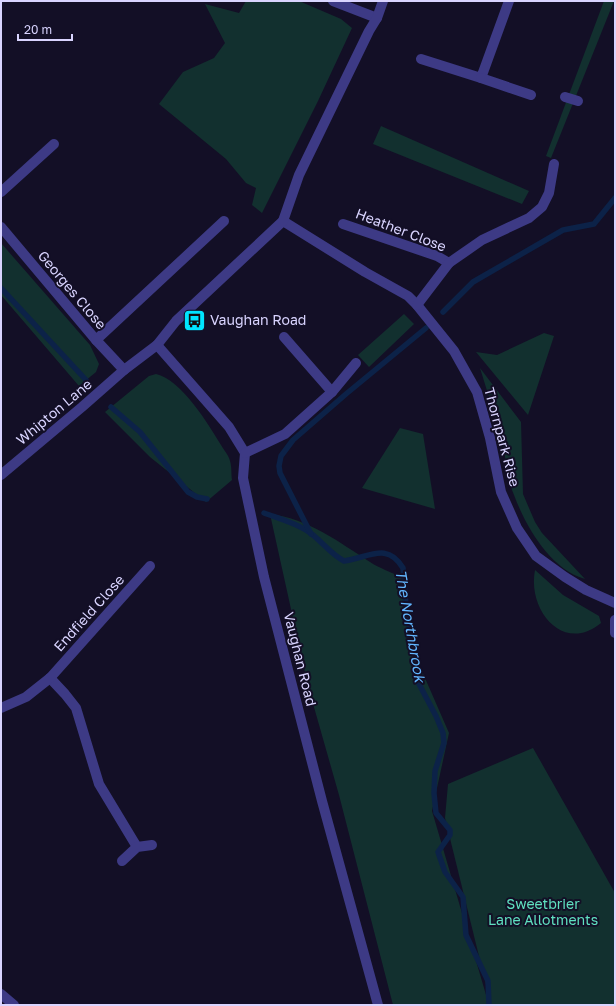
<svg xmlns="http://www.w3.org/2000/svg" width="616" height="1006" viewBox="0 0 616 1006" font-family="'Golos Text',sans-serif">
<style>
.green{fill:#12302f}
.lines{fill:none;stroke-linecap:round;stroke-linejoin:round}
.stream{stroke:#0c2248;stroke-width:5.5}
.minor{stroke:#3d3a85;stroke-width:10}
.labels{text-anchor:middle;stroke-width:4;stroke-linejoin:round;paint-order:stroke}
.street-label{font-size:14px;fill:#d9d4ff;stroke:#130f26}
.poi-label{font-size:14px;fill:#d9d4ff;stroke:#130f26;text-anchor:start}
.park-label{font-size:14px;fill:#5fe0c0;stroke:#130f26}
.water-label{font-size:15px;font-style:italic;fill:#62b6ff;stroke:#130f26}
</style>
<rect width="100%" height="100%" fill="#130f26"/>
<g class="green">
<polygon points="246,1 299,1 341,19 352,28 318,101 262,213 252,205 256,188 246,183 226,159 159,104 183,72 214,58 225,43 205,4 239,13"/>
<polygon points="604,1 614,1 551,158 546,156"/>
<polygon points="381,126 529,191 522,204 373,144"/>
<polygon points="1,243 90,345 99,364 96,372 79,386 1,295"/>
<polygon points="404,314 414,324 369,367 358,355"/>
<polygon points="544,333 554,336 528,415 476,352 497,355"/>
<path d="M480,368L521,422L523,494L535,522L542,533L585,579C550,569 526,527 514,495C507,479 506,456 501,438C495,415 487,391 480,368Z"/>
<path d="M156,374C181,379 209,425 221,445C224,450 229,456 230,461C232,467 231,474 232,480L206,502L150,457L105,412L149,376Z"/>
<polygon points="400,428 423,434 435,509 362,488"/>
<path d="M270,514C307,518 339,542 370,562C379,568 391,572 401,577L411,646L449,733L432,811L489,1005H393L339,795L308,686Z"/>
<path d="M535,570L563,595L599,616L601,623C564,654 527,611 535,570Z"/>
<polygon points="533,748 615,893 615,1005 491,1005 445,818 448,784"/>
</g>
<g class="lines">
<g class="stream">
<polyline points="1,288 86,380"/>
<polyline points="443,312 473,282 563,230 594,224 615,198"/>
<polyline points="111,407 140,432 188,492 197,497 207,499"/>
<path d="M264,513C280,519 299,524 313,535C324,544 332,555 344,561C368,558 387,541 403,568L407,618L415,645L419,684L436,716L443,733L444,743L435,771L434,793L436,813L450,830V835L438,852L445,872L463,897L466,935L488,981L489,1005"/>
<polyline points="311,534 280,473 279,466 281,456 293,440 346,394 426,328"/>
</g>
<g class="minor">
<polyline points="333,1 377,18"/>
<polyline points="421,59 481,78 509,1"/>
<polyline points="481,78 531,95"/>
<polyline points="565,97 578,101"/>
<polyline points="1,192 54,144"/>
<polyline points="283,221 365,272 408,296 417,305 454,351 477,392 490,438 501,492 517,528 536,556 565,577 586,590 615,603"/>
<polyline points="343,224 437,256 449,263 482,240 529,218 542,207 549,193 554,164"/>
<polyline points="1,227 96,340 124,370"/>
<polyline points="417,305 449,263"/>
<polyline points="284,337 332,392"/>
<polyline points="96,340 224,221"/>
<polyline points="157,345 229,427 245,453 243,478 264,577 322,801 378,1005"/>
<polyline points="245,453 285,434 332,392 356,363"/>
<polyline points="1,475 82,407 124,370 157,345 176,321 283,221 299,175 369,31 377,18 383,1"/>
<polyline points="615,620 615,633"/>
<polyline points="50,678 65,694 76,708 99,784 137,847"/>
<polyline points="1,708 26,697 50,678 150,566"/>
<polyline points="122,861 137,847 152,845"/>
<polyline points="1,994 14,1005"/>
</g>
</g>
<defs>
<symbol id="bus-square" viewBox="-11 -11 22 22"><rect x="-9" y="-9" width="18" height="18" rx="4" fill="#00e5ff" stroke="#130f26"/><path d="M-5-6H5V4H4V6H2V4H-2V6H-4V4H-5ZM-3.5-4V0h7V-4ZM-3.5 1.2v1.5H-2V1.2ZM2 1.2v1.5H3.5V1.2Z" fill="#111"/></symbol>
</defs>
<g fill-rule="evenodd">
<use href="#bus-square" x="182" y="308" width="25" height="25"/>
</g>
<g class="labels">
<g class="street-label">
<text transform="translate(401 230) rotate(21)" y="5">Heather Close</text>
<text transform="translate(72 290) rotate(50)" y="5">Georges Close</text>
<text transform="translate(54 412) rotate(-40)" y="5">Whipton Lane</text>
<text transform="translate(502 437) rotate(75)" y="5">Thornpark Rise</text>
<text transform="translate(89 613) rotate(-48)" y="5">Endfield Close</text>
<text transform="translate(300 659) rotate(76)" y="5">Vaughan Road</text>
</g>
<g class="poi-label">
<text x="210" y="325">Vaughan Road</text>
</g>
<g class="park-label">
<text x="543" y="909">Sweetbrier<tspan x="543" dy="16">Lane Allotments</tspan></text>
</g>
<g class="water-label">
<text transform="translate(410 626) rotate(80)" y="5">The Northbrook</text>
</g>
</g>
<rect width="616" height="1006" fill="none" stroke="#d9d4ff" stroke-width="4"/>
<path d="M18 34v6h54v-6" fill="none" stroke="#d9d4ff" stroke-width="2"/>
<text x="24" y="34" font-size="12" fill="#d9d4ff" stroke="#130f26" stroke-width="3" paint-order="stroke">20 m</text>
</svg>
